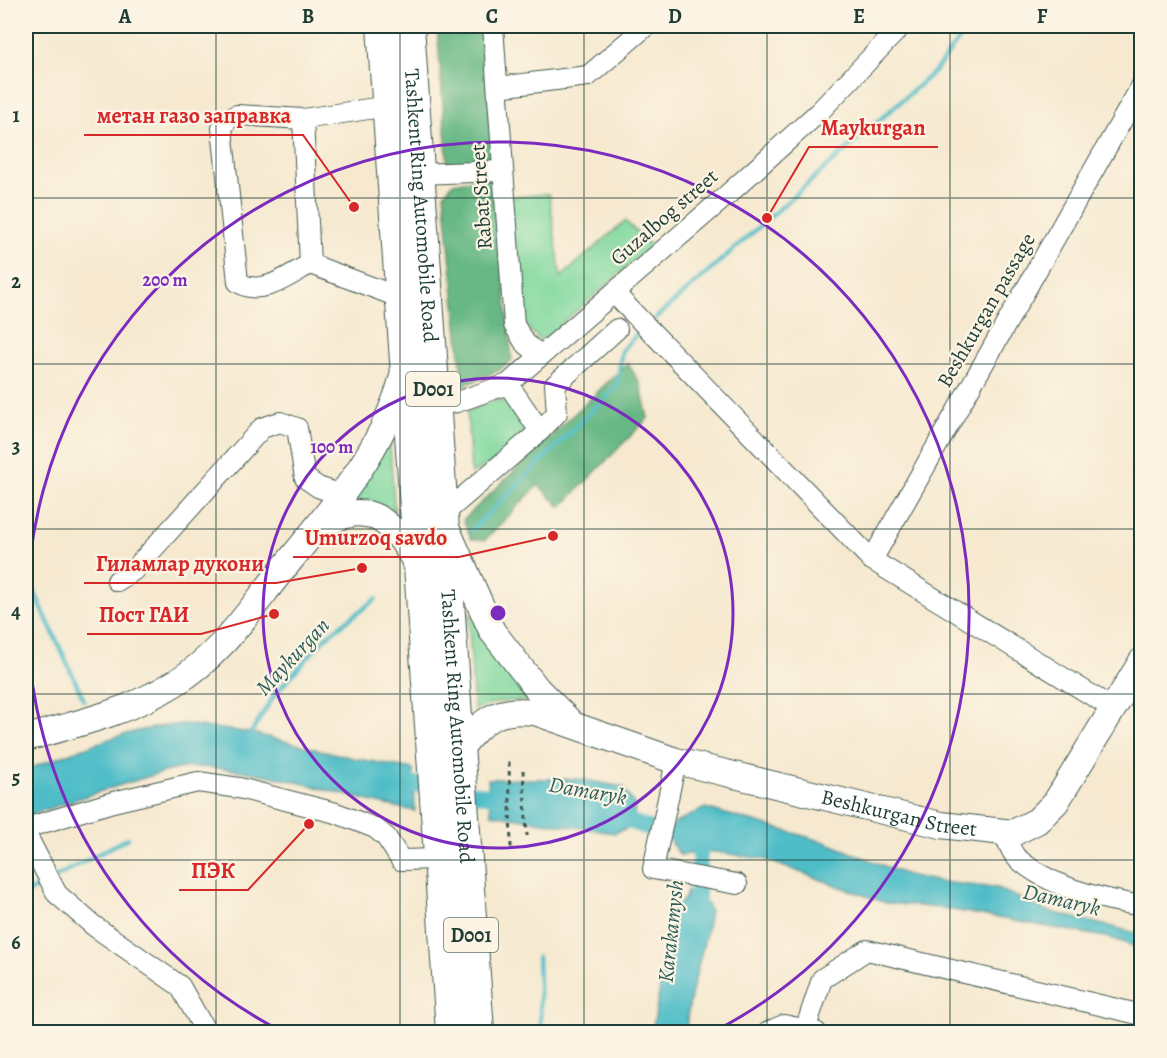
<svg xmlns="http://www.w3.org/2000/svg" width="1167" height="1058" viewBox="0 0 1167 1058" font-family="Alegreya,serif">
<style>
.green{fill:#7fd89e;stroke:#4f8a69;stroke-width:1.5}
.forest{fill:#67b885;stroke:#437a5c;stroke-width:1.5}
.water{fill:#50bdc8;stroke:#387d7e;stroke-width:1.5}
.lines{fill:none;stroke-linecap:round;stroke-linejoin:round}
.stream{stroke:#50bdc8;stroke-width:4.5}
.canal{stroke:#50bdc8;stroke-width:16}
.minor-casing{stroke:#3f574b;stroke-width:22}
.major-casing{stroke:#3f574b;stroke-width:28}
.highway-casing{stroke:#3f574b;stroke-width:32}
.path{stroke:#3f574b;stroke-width:3;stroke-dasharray:4.5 4.5;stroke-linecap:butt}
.minor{stroke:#fff;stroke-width:20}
.major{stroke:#fff;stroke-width:26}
.highway{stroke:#fff;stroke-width:30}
.grid{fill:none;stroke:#1f3d34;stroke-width:1.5;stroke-opacity:0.55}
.ring{fill:none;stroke:#7b2cbf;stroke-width:3}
.labels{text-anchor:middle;stroke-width:4.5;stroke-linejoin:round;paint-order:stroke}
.shield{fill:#fcf5e5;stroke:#617469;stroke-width:1.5}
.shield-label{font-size:20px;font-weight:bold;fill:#1f3d34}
.street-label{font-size:21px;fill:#1f3d34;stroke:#fcf5e5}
.water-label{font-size:22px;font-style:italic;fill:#2b5d59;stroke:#fcf5e5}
.centre{fill:#7b2cbf;stroke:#fcf5e5;stroke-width:3}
.ring-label{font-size:18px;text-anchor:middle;font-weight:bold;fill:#7b2cbf;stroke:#fcf5e5;stroke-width:4.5;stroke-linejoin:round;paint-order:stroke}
.leader{fill:none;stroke:#d62828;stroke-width:2}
.callout-dot{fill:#d62828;stroke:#fcf5e5;stroke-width:2}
.callout-label{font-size:22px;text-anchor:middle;font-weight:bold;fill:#d62828;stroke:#fcf5e5;stroke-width:4.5;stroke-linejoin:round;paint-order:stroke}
.neatline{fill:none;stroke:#1f3d34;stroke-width:2}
.grid-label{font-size:20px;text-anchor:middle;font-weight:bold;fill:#1f3d34}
</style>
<rect width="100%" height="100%" fill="#fcf5e5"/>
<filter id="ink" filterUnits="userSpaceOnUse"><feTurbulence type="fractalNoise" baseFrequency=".0167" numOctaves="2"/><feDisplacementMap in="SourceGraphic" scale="12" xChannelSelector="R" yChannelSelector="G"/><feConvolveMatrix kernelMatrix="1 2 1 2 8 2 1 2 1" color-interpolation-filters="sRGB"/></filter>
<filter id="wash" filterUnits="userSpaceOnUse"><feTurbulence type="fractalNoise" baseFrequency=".008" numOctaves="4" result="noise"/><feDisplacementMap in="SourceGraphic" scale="24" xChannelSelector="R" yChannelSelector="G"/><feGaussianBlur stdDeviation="1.35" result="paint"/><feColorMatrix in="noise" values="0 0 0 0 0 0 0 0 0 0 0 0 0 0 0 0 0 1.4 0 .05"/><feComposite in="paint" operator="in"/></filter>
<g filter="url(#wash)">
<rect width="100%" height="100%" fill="#f6e9d0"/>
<g class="green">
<polygon points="549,194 561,277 625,221 652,246 541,341 525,325 517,293 508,197"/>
<path d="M493,401L511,402L528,427C512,449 495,462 471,474L467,411Z"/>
<polygon points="389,432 395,516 352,499"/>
<path d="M468,610L488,643L536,702C513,699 496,701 474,710Z"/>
</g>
<g class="forest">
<polygon points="437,26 484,26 494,164 448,168"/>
<polygon points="487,177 494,183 512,360 499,370 463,386 444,194 453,183"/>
<polygon points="628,363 640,384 648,418 561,507 538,485 485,540 471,539 463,520"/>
</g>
<g class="water">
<path d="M183,724L252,733L353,758L413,769L415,811C342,798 272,768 196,767C176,767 154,775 134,781C97,792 61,804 26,817V770C77,751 128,727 183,724Z"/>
<polygon points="488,779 579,779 623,787 635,806 633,826 614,833 491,814"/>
<polygon points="705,808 825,842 907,875 941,882 997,888 1047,911 1141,934 1141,949 1111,938 941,908 886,903 763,859 715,852 680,855 671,843 675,823"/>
<path d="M687,890L705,896V902L710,910C705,951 688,991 686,1032H652L674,909L685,898Z"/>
</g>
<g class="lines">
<g class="stream">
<polyline points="656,318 935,71 969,26"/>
<polyline points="472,530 617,386 622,350 640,331"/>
<polyline points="26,574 84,700"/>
<polyline points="249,736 275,694 327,636 376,599"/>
<polyline points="54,878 128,838"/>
<polyline points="26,894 46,882"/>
<polyline points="538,957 541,1032"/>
</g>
<g class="canal">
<polyline points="393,781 510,799"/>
<polyline points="612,815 660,832 695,834"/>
<polyline points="697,914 701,834"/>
</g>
</g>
</g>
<g filter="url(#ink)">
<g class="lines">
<defs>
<g id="minor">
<polyline points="493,26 514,325 525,343 540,355"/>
<polyline points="498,87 588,76 646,26"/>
<polyline points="388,106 303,119 310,264 401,298"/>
<path d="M303,119L237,115L228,119L222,128L238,282C261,298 289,275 310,264"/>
<polyline points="419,174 502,171"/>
<polyline points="614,293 872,560 1114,709"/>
<polyline points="508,384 540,431"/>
<polyline points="434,405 457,402 508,384 726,196 819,112 901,26"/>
<polyline points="441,516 540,431 557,413 555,385 617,329"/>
<polyline points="872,560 1142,85"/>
<polyline points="117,581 134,570 262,428 280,422 297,428 305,478 318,487 341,495"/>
<polyline points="676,761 653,869 737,884"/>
<polyline points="26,828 113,802 198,782 239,788 336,813 375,828 386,837 401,860 439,859"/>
<polyline points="26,834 57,894 94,926 180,986 206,1032"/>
<path d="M1004,834C1008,841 1011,853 1017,858C1049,887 1100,899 1142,906"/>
<polyline points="805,1030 822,979 867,950 1142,1015"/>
<polyline points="768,1032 784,1025 816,1032"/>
</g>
<g id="major">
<path d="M317,530C366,493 395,522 418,567"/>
<polyline points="448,532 492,631 538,690 569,721"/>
<path d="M26,738C77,724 129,712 175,683C218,657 247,614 278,575C327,515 383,452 403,376"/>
<path id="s1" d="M457,752C481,722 494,707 535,712L676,761L941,825L1013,833L1037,821L1056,802L1142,661"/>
</g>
<g id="highway">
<polyline points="382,26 451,1032"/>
<path id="s2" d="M409,26L479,1032"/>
</g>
</defs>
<use href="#minor" class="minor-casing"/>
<use href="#major" class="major-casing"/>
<use href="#highway" class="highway-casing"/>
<g class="path">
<polyline points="509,762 511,848"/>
<polyline points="523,770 527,836"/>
</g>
<use href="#minor" class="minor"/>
<use href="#major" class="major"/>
<use href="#highway" class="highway"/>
</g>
</g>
<path class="grid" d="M216,26V1032M400,26V1032M584,26V1032M767,26V1032M950,26V1032M26,198H1142M26,364H1142M26,529H1142M26,694H1142M26,860H1142"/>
<g class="ring">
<circle cx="498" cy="613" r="235"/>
<path d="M281 1031A471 471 0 1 1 715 1031"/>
</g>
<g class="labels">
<g class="shield">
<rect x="406" y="372" width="54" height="34" rx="4.5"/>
<rect x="444" y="918" width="54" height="34" rx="4.5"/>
</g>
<g class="shield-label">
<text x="433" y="396">D001</text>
<text x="471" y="942">D001</text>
</g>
<g class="street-label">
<text transform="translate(481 197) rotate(-94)" y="7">Rabat Street</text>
<text dy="7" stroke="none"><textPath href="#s2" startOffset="180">Tashkent Ring Automobile Road</textPath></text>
<text transform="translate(664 217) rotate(-41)" y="7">Guzalbog street</text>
<text transform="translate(986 310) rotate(-60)" y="7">Beshkurgan passage</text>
<text dy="7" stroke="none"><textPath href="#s2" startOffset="702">Tashkent Ring Automobile Road</textPath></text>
<text dy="7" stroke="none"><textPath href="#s1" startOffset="472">Beshkurgan Street</textPath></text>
</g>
<g class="water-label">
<text transform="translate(292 656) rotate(-47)" y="8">Maykurgan</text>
<text transform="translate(588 790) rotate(10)" y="8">Damaryk</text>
<text transform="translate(1062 899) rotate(13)" y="8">Damaryk</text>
<text transform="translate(670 931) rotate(-84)" y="8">Karakamysh</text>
</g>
</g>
<circle cx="498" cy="613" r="9" class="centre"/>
<g class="ring-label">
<text x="165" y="286">200 m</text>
<text x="332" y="453">100 m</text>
</g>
<path class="leader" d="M354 207L303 135H84M767 218L809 147H938M553 536L459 557H293M362 568L276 583H84M274 614L201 634H87M309 824L248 890H179"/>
<g class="callout-dot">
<circle cx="354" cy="207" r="6"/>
<circle cx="767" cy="218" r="6"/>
<circle cx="553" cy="536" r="6"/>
<circle cx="362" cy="568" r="6"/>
<circle cx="274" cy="614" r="6"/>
<circle cx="309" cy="824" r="6"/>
</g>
<g class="callout-label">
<text x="194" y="123">метан газо заправка</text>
<text x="873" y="135">Maykurgan</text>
<text x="376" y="545">Umurzoq savdo</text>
<text x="180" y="571">Гиламлар дукони</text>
<text x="144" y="622">Пост ГАИ</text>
<text x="213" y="878">ПЭК</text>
</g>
<rect width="1167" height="1058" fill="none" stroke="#fcf5e5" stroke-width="66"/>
<rect x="33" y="33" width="1101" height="992" class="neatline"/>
<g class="grid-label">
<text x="125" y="23">A</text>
<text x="308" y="23">B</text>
<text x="492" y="23">C</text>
<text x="675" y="23">D</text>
<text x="859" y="23">E</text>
<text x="1042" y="23">F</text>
<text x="16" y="122">1</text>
<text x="16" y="288">2</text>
<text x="16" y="453">3</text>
<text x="16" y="618">4</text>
<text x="16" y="784">5</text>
<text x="16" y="949">6</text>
</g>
</svg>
